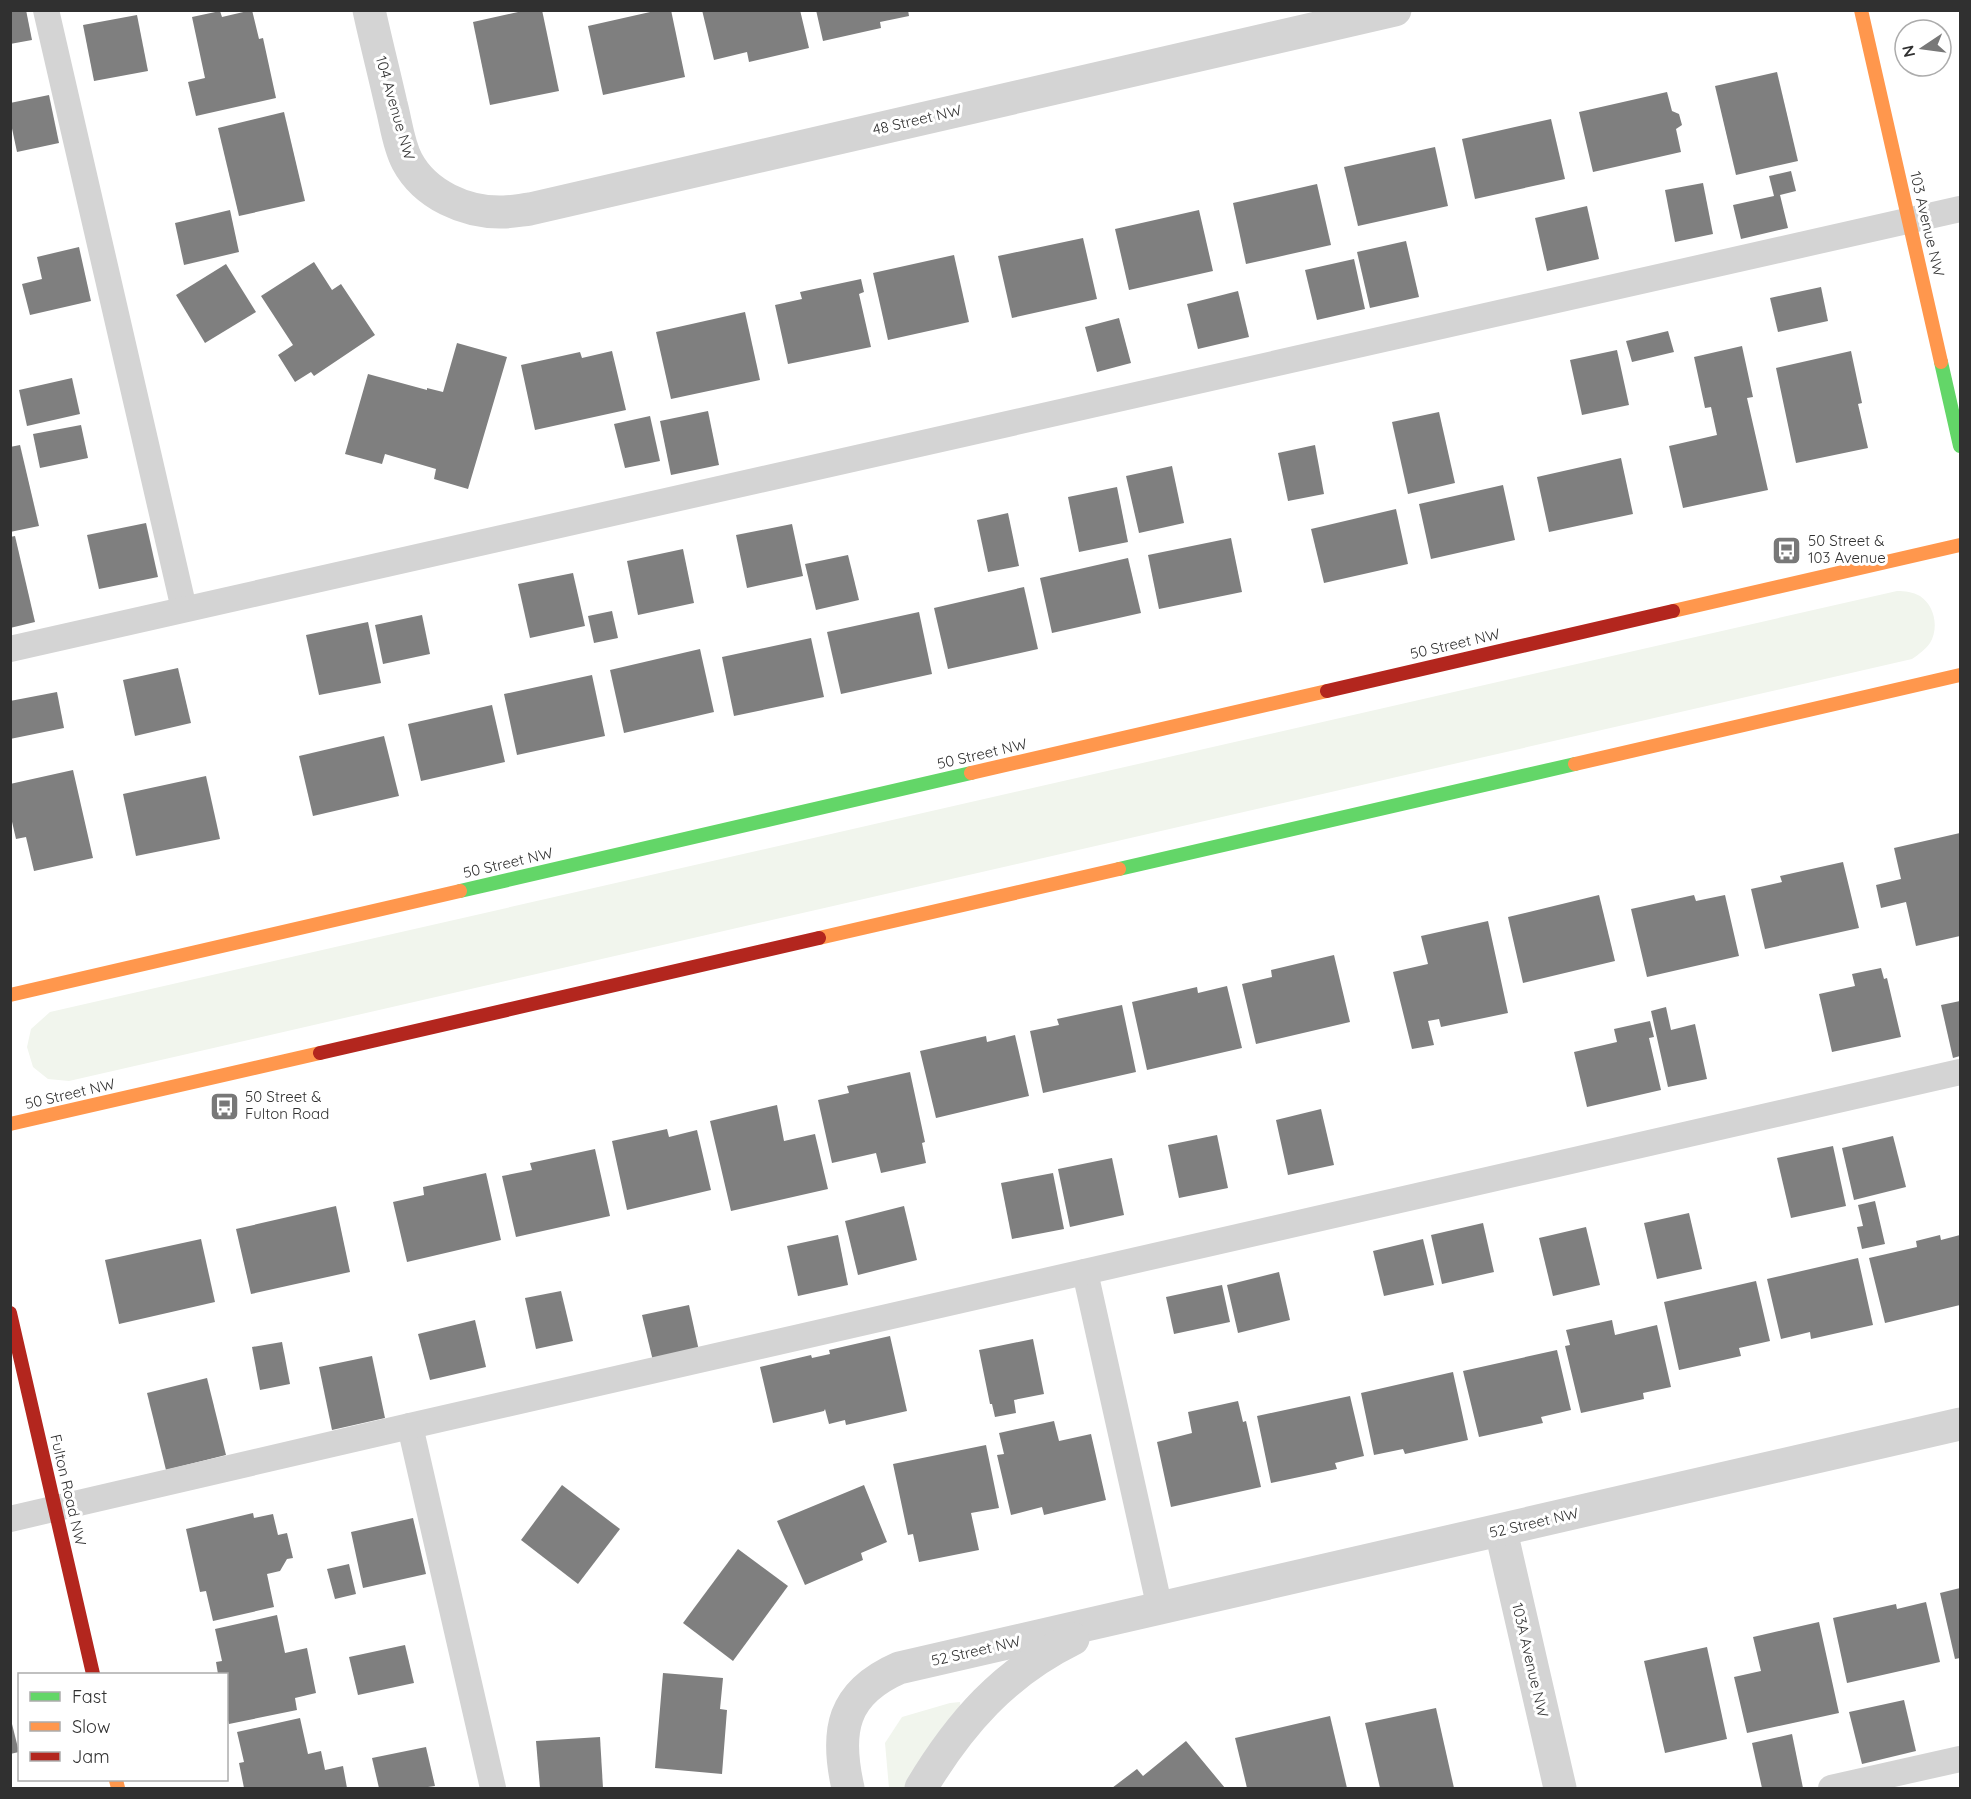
<svg xmlns="http://www.w3.org/2000/svg" width="1971" height="1799" viewBox="0 0 1971 1799" font-family="Quicksand,sans-serif">
<style>
.green{fill:#f1f5ed}
.building{fill:#7f7f7f}
.lines{fill:none;stroke-linecap:round;stroke-linejoin:round}
.lane{stroke:#d4d4d4;stroke-width:26}
.street{stroke:#d4d4d4;stroke-width:33}
.fast{stroke:#63d668;stroke-width:14}
.slow{stroke:#ff974d;stroke-width:14}
.jam{stroke:#b3261e;stroke-width:14}
.labels{text-anchor:middle;stroke-width:6;stroke-linejoin:round;paint-order:stroke}
.street-label{font-size:15px;fill:#303030;stroke:#fff}
.poi-label{font-size:15px;fill:#303030;stroke:#fff;text-anchor:start}
</style>
<rect width="100%" height="100%" fill="#fff"/>
<g class="green">
<path d="M1897,591C1905,591 1913,592 1920,596C1935,606 1939,628 1930,643C1925,650 1919,654 1912,659L69,1081L48,1079L33,1067L27,1047L31,1029L50,1012Z"/>
<polygon points="960,1702 962,1717 908,1788 889,1788 885,1743 902,1717 950,1703"/>
</g>
<g class="building">
<polygon points="10,10 26,10 32,40 10,44"/>
<polygon points="252,10 259,39 263,38 276,98 196,116 188,82 205,78 192,17 220,11 222,17"/>
<polygon points="527,10 542,10 559,91 490,105 473,22"/>
<polygon points="659,10 671,10 685,77 603,95 588,26"/>
<polygon points="702,10 800,10 809,48 749,62 747,52 714,60"/>
<polygon points="816,10 908,10 909,16 880,22 881,28 823,41"/>
<polygon points="137,15 148,71 94,81 83,25"/>
<polygon points="1777,72 1798,161 1736,175 1715,86"/>
<polygon points="1667,92 1672,111 1679,114 1682,125 1676,129 1681,152 1593,172 1579,112"/>
<polygon points="49,95 59,143 17,152 10,119 10,103"/>
<polygon points="284,112 305,201 239,216 218,128"/>
<polygon points="1551,119 1565,179 1475,199 1462,139"/>
<polygon points="1435,147 1448,206 1358,226 1344,167"/>
<polygon points="1791,171 1796,191 1780,195 1788,228 1741,239 1733,205 1774,196 1769,176"/>
<polygon points="1703,183 1713,234 1675,242 1665,190"/>
<polygon points="1317,184 1331,245 1246,264 1233,203"/>
<polygon points="1587,206 1599,259 1547,271 1535,218"/>
<polygon points="230,210 239,252 184,265 175,223"/>
<polygon points="1199,210 1213,271 1129,290 1115,229"/>
<polygon points="1083,238 1097,299 1012,318 998,256"/>
<polygon points="1406,241 1419,297 1370,308 1357,252"/>
<polygon points="79,247 91,301 30,315 22,284 42,279 37,257"/>
<polygon points="954,255 969,322 888,340 873,273"/>
<polygon points="1354,259 1365,309 1317,320 1305,270"/>
<polygon points="314,262 332,290 341,284 375,335 314,376 311,372 295,382 278,355 293,345 261,296"/>
<polygon points="226,264 256,312 205,343 176,295"/>
<polygon points="861,279 864,292 859,294 871,347 788,364 775,305 802,299 800,292"/>
<polygon points="1821,287 1828,321 1778,332 1770,298"/>
<polygon points="1238,291 1249,337 1198,349 1187,304"/>
<polygon points="745,312 760,380 671,399 656,332"/>
<polygon points="1119,318 1131,363 1097,372 1085,327"/>
<polygon points="1668,331 1674,352 1632,362 1626,341"/>
<polygon points="457,343 507,357 468,489 434,479 436,469 385,454 382,464 345,454 368,374 427,390 427,388 443,392"/>
<polygon points="1742,346 1753,397 1747,398 1768,490 1683,508 1669,446 1717,435 1711,407 1705,408 1694,357"/>
<polygon points="1617,350 1629,405 1582,415 1570,360"/>
<polygon points="612,351 626,410 535,430 521,365 580,352 582,358"/>
<polygon points="1851,351 1862,403 1858,404 1868,448 1796,463 1776,368"/>
<polygon points="72,378 80,414 27,426 19,390"/>
<polygon points="708,411 719,465 671,475 660,421"/>
<polygon points="1439,412 1455,483 1408,494 1392,422"/>
<polygon points="650,416 660,461 625,468 614,424"/>
<polygon points="81,425 88,458 40,468 33,434"/>
<polygon points="20,445 39,526 10,532 10,447"/>
<polygon points="1315,445 1324,494 1288,501 1278,453"/>
<polygon points="1621,458 1633,514 1549,532 1537,477"/>
<polygon points="1172,466 1184,523 1139,533 1126,476"/>
<polygon points="1503,485 1515,540 1431,559 1419,504"/>
<polygon points="1117,487 1128,542 1079,552 1068,497"/>
<polygon points="1396,509 1408,564 1324,583 1311,529"/>
<polygon points="1008,513 1019,566 988,572 977,520"/>
<polygon points="146,523 158,577 99,589 87,535"/>
<polygon points="792,524 803,576 747,588 736,535"/>
<polygon points="15,536 35,622 10,628 10,537"/>
<polygon points="1231,538 1242,592 1159,609 1148,555"/>
<polygon points="683,549 694,603 638,615 627,561"/>
<polygon points="848,555 859,600 816,610 805,564"/>
<polygon points="1128,558 1141,613 1052,633 1040,578"/>
<polygon points="573,573 585,626 530,638 518,584"/>
<polygon points="1024,587 1038,649 948,669 934,608"/>
<polygon points="612,611 618,638 594,643 588,616"/>
<polygon points="919,612 932,674 841,694 827,632"/>
<polygon points="422,615 430,654 383,664 375,625"/>
<polygon points="368,622 381,683 319,695 306,635"/>
<polygon points="811,638 824,697 734,716 722,657"/>
<polygon points="700,649 714,712 624,733 610,670"/>
<polygon points="178,668 191,723 135,736 123,680"/>
<polygon points="592,675 605,736 517,755 504,694"/>
<polygon points="57,692 64,728 10,739 10,701"/>
<polygon points="492,705 505,762 421,781 408,724"/>
<polygon points="384,736 399,796 313,816 299,756"/>
<polygon points="73,770 93,858 34,871 26,837 16,839 10,813 10,784"/>
<polygon points="206,776 220,839 136,856 123,794"/>
<polygon points="1960,833 1960,936 1916,946 1906,902 1881,908 1876,885 1901,879 1894,848"/>
<polygon points="1843,862 1859,928 1765,949 1751,889 1782,882 1780,876"/>
<polygon points="1599,895 1615,961 1523,983 1508,917"/>
<polygon points="1694,895 1696,901 1725,895 1739,956 1647,977 1631,909"/>
<polygon points="1488,921 1508,1013 1441,1027 1439,1019 1428,1021 1434,1045 1412,1049 1393,972 1428,964 1421,936"/>
<polygon points="1334,955 1350,1022 1256,1044 1242,984 1272,977 1271,970"/>
<polygon points="1881,968 1884,979 1887,978 1901,1037 1832,1052 1819,994 1855,986 1852,974"/>
<polygon points="1227,986 1242,1048 1147,1070 1132,1002 1197,987 1198,993"/>
<polygon points="1960,1001 1960,1056 1953,1058 1941,1005"/>
<polygon points="1122,1005 1136,1072 1043,1093 1030,1031 1059,1025 1057,1019"/>
<polygon points="1666,1007 1671,1030 1695,1024 1707,1079 1668,1087 1651,1011"/>
<polygon points="1650,1021 1654,1037 1649,1038 1661,1090 1587,1107 1574,1052 1617,1042 1614,1029"/>
<polygon points="1015,1035 1029,1096 936,1118 920,1051 986,1036 987,1042"/>
<polygon points="910,1072 925,1142 922,1143 926,1163 881,1173 876,1153 832,1163 818,1100 849,1093 847,1086"/>
<polygon points="777,1105 784,1141 815,1134 828,1189 731,1211 710,1121"/>
<polygon points="1321,1109 1334,1165 1288,1175 1276,1120"/>
<polygon points="667,1129 669,1137 697,1130 711,1190 627,1210 612,1141"/>
<polygon points="1217,1135 1228,1188 1179,1198 1168,1145"/>
<polygon points="1893,1136 1906,1187 1854,1200 1842,1148"/>
<polygon points="1833,1146 1846,1206 1791,1218 1777,1158"/>
<polygon points="595,1149 610,1216 516,1237 502,1176 532,1170 530,1163"/>
<polygon points="1112,1158 1124,1215 1070,1227 1058,1169"/>
<polygon points="486,1173 501,1240 407,1262 393,1202 424,1195 423,1187"/>
<polygon points="1053,1173 1064,1229 1012,1239 1001,1183"/>
<polygon points="1875,1201 1885,1244 1862,1249 1857,1227 1863,1226 1858,1205"/>
<polygon points="336,1206 350,1272 251,1294 236,1229"/>
<polygon points="904,1206 917,1260 858,1275 845,1221"/>
<polygon points="1689,1213 1702,1269 1657,1279 1644,1223"/>
<polygon points="1483,1223 1494,1272 1442,1284 1431,1235"/>
<polygon points="1586,1227 1600,1285 1553,1296 1539,1238"/>
<polygon points="838,1235 848,1285 798,1296 787,1246"/>
<polygon points="1940,1235 1941,1240 1960,1235 1960,1305 1885,1323 1869,1258 1917,1247 1916,1241"/>
<polygon points="201,1239 215,1302 119,1324 105,1260"/>
<polygon points="1423,1239 1434,1285 1384,1296 1373,1251"/>
<polygon points="1858,1258 1873,1325 1811,1339 1810,1332 1781,1339 1767,1279"/>
<polygon points="1279,1272 1290,1320 1238,1333 1227,1285"/>
<polygon points="1756,1281 1770,1341 1739,1348 1741,1356 1679,1370 1664,1302"/>
<polygon points="1222,1285 1230,1322 1174,1334 1166,1297"/>
<polygon points="561,1291 573,1341 536,1349 525,1298"/>
<polygon points="689,1305 699,1351 653,1361 642,1315"/>
<polygon points="475,1320 486,1367 430,1380 418,1334"/>
<polygon points="1612,1320 1615,1335 1657,1325 1671,1387 1643,1393 1644,1399 1581,1413 1565,1346 1570,1345 1566,1330"/>
<polygon points="890,1336 907,1411 846,1425 845,1420 829,1424 825,1409 824,1411 773,1423 760,1367 811,1355 812,1358 830,1354 829,1350"/>
<polygon points="1033,1339 1044,1394 1014,1400 1016,1413 995,1417 992,1404 990,1404 979,1350"/>
<polygon points="282,1342 290,1384 260,1390 252,1347"/>
<polygon points="1557,1350 1571,1410 1541,1417 1543,1423 1479,1437 1463,1371"/>
<polygon points="372,1356 385,1418 332,1430 319,1367"/>
<polygon points="1453,1372 1468,1440 1405,1454 1403,1449 1374,1455 1361,1393"/>
<polygon points="207,1378 226,1455 166,1470 147,1393"/>
<polygon points="1350,1396 1364,1456 1335,1463 1337,1469 1271,1483 1257,1416"/>
<polygon points="1238,1401 1243,1422 1246,1421 1261,1487 1171,1507 1157,1442 1192,1433 1188,1412"/>
<polygon points="1054,1421 1059,1441 1091,1434 1106,1500 1044,1515 1042,1507 1011,1515 997,1455 1004,1454 999,1433"/>
<polygon points="986,1445 999,1508 971,1513 979,1550 919,1562 913,1534 908,1535 893,1464"/>
<polygon points="562,1485 620,1529 578,1584 521,1540"/>
<polygon points="864,1485 887,1542 861,1553 863,1560 805,1585 777,1521"/>
<polygon points="253,1513 254,1518 273,1514 278,1535 287,1533 293,1558 287,1559 280,1571 267,1574 274,1607 213,1621 206,1591 200,1592 186,1529"/>
<polygon points="413,1518 426,1574 363,1588 351,1532"/>
<polygon points="738,1549 788,1586 733,1661 683,1623"/>
<polygon points="349,1564 356,1594 335,1599 327,1569"/>
<polygon points="1960,1588 1960,1658 1955,1659 1940,1593"/>
<polygon points="1926,1602 1940,1662 1847,1683 1833,1618 1896,1604 1897,1609"/>
<polygon points="277,1615 285,1653 307,1648 316,1693 295,1698 297,1710 229,1724 226,1712 226,1674 218,1674 216,1662 222,1661 215,1629"/>
<polygon points="1819,1622 1839,1713 1747,1733 1734,1677 1761,1671 1753,1637"/>
<polygon points="405,1645 414,1683 358,1695 349,1657"/>
<polygon points="1707,1647 1727,1739 1665,1753 1644,1661"/>
<polygon points="663,1673 723,1678 720,1709 727,1710 722,1774 655,1768"/>
<polygon points="1904,1700 1916,1751 1862,1764 1849,1712"/>
<polygon points="1436,1708 1454,1788 1380,1788 1365,1723"/>
<polygon points="10,1716 19,1752 10,1754"/>
<polygon points="1330,1716 1347,1788 1247,1788 1235,1738"/>
<polygon points="300,1718 308,1754 321,1751 325,1770 343,1766 347,1788 244,1788 239,1763 244,1762 237,1732"/>
<polygon points="1792,1734 1803,1788 1762,1788 1752,1743"/>
<polygon points="600,1737 603,1788 540,1788 536,1741"/>
<polygon points="1186,1741 1225,1788 1112,1788 1137,1769 1143,1776"/>
<polygon points="426,1747 435,1786 421,1788 379,1788 372,1758"/>
</g>
<g class="lines">
<g class="lane">
<polyline points="46,10 184,609"/>
<polyline points="10,649 1960,209"/>
<polyline points="1085,1272 1160,1609"/>
<polyline points="410,1426 493,1788"/>
<polyline points="10,1519 410,1426 1960,1072"/>
<polyline points="1831,1788 1960,1759"/>
</g>
<g class="street">
<path d="M369,10C376,42 384,73 391,104C396,122 398,144 407,161C425,195 466,213 503,212C512,212 521,210 530,209L1395,10"/>
<polyline points="1501,1531 1560,1788"/>
<path d="M848,1788C835,1731 842,1693 899,1668L1960,1424"/>
<path d="M921,1788C960,1723 1004,1673 1073,1639"/>
</g>
<g class="fast">
<polyline points="1941,362 1960,446"/>
<polyline points="1119,869 1575,764"/>
<polyline points="460,891 971,773"/>
</g>
<g class="slow">
<polyline points="1861,10 1941,362"/>
<polyline points="1673,611 1960,545"/>
<polyline points="1575,764 1960,675"/>
<polyline points="971,773 1327,691"/>
<polyline points="819,938 1119,869"/>
<polyline points="10,995 460,891"/>
<polyline points="10,1124 320,1053"/>
<polyline points="116,1780 118,1788"/>
</g>
<g class="jam">
<polyline points="1327,691 1673,611"/>
<polyline points="320,1053 819,938"/>
<polyline points="10,1313 93,1674"/>
</g>
</g>
<defs>
<symbol id="bus-square" viewBox="-11 -11 22 22"><rect x="-9" y="-9" width="18" height="18" rx="4" fill="#787878" stroke="#fff"/><path d="M-5-6H5V4H4V6H2V4H-2V6H-4V4H-5ZM-3.5-4V0h7V-4ZM-3.5 1.2v1.5H-2V1.2ZM2 1.2v1.5H3.5V1.2Z" fill="#fff"/></symbol>
</defs>
<g fill-rule="evenodd">
<use href="#bus-square" x="1770" y="534" width="33" height="33"/>
<use href="#bus-square" x="208" y="1090" width="33" height="33"/>
</g>
<g class="labels">
<g class="street-label">
<text transform="translate(395 108) rotate(74)" y="5">104 Avenue NW</text>
<text transform="translate(917 120) rotate(-13)" y="5">48 Street NW</text>
<text transform="translate(1927 224) rotate(77)" y="5">103 Avenue NW</text>
<text transform="translate(1455 644) rotate(-13)" y="5">50 Street NW</text>
<text transform="translate(982 754) rotate(-13)" y="5">50 Street NW</text>
<text transform="translate(508 863) rotate(-13)" y="5">50 Street NW</text>
<text transform="translate(70 1094) rotate(-13)" y="5">50 Street NW</text>
<text transform="translate(68 1490) rotate(77)" y="5">Fulton Road NW</text>
<text transform="translate(1534 1523) rotate(-13)" y="5">52 Street NW</text>
<text transform="translate(976 1651) rotate(-13)" y="5">52 Street NW</text>
<text transform="translate(1530 1660) rotate(77)" y="5">103A Avenue NW</text>
</g>
<g class="poi-label">
<text x="1808" y="546">50 Street &amp;<tspan x="1808" dy="17">103 Avenue</tspan></text>
<text x="245" y="1102">50 Street &amp;<tspan x="245" dy="17">Fulton Road</tspan></text>
</g>
</g>
<rect width="1971" height="1799" fill="none" stroke="#303030" stroke-width="24"/>
<rect x="18" y="1673" width="210" height="108" fill="#ffffff" stroke="#acacac" stroke-width="1.5"/>
<rect x="30" y="1692" width="30" height="9" fill="#63d668" stroke="#acacac" stroke-width="1.5"/>
<text x="72" y="1703" font-size="18" fill="#303030">Fast</text>
<rect x="30" y="1722" width="30" height="9" fill="#ff974d" stroke="#acacac" stroke-width="1.5"/>
<text x="72" y="1733" font-size="18" fill="#303030">Slow</text>
<rect x="30" y="1752" width="30" height="9" fill="#b3261e" stroke="#acacac" stroke-width="1.5"/>
<text x="72" y="1763" font-size="18" fill="#303030">Jam</text>
<g transform="translate(1923 48) rotate(257)"><circle r="28" fill="#ffffff" stroke="#acacac" stroke-width="1.5"/>
<path d="M0-4.5L10 22L0 15L-10 22Z" fill="#787878"/>
<text y="-9" font-size="16" font-weight="bold" text-anchor="middle" fill="#303030">N</text>
</g>
</svg>
